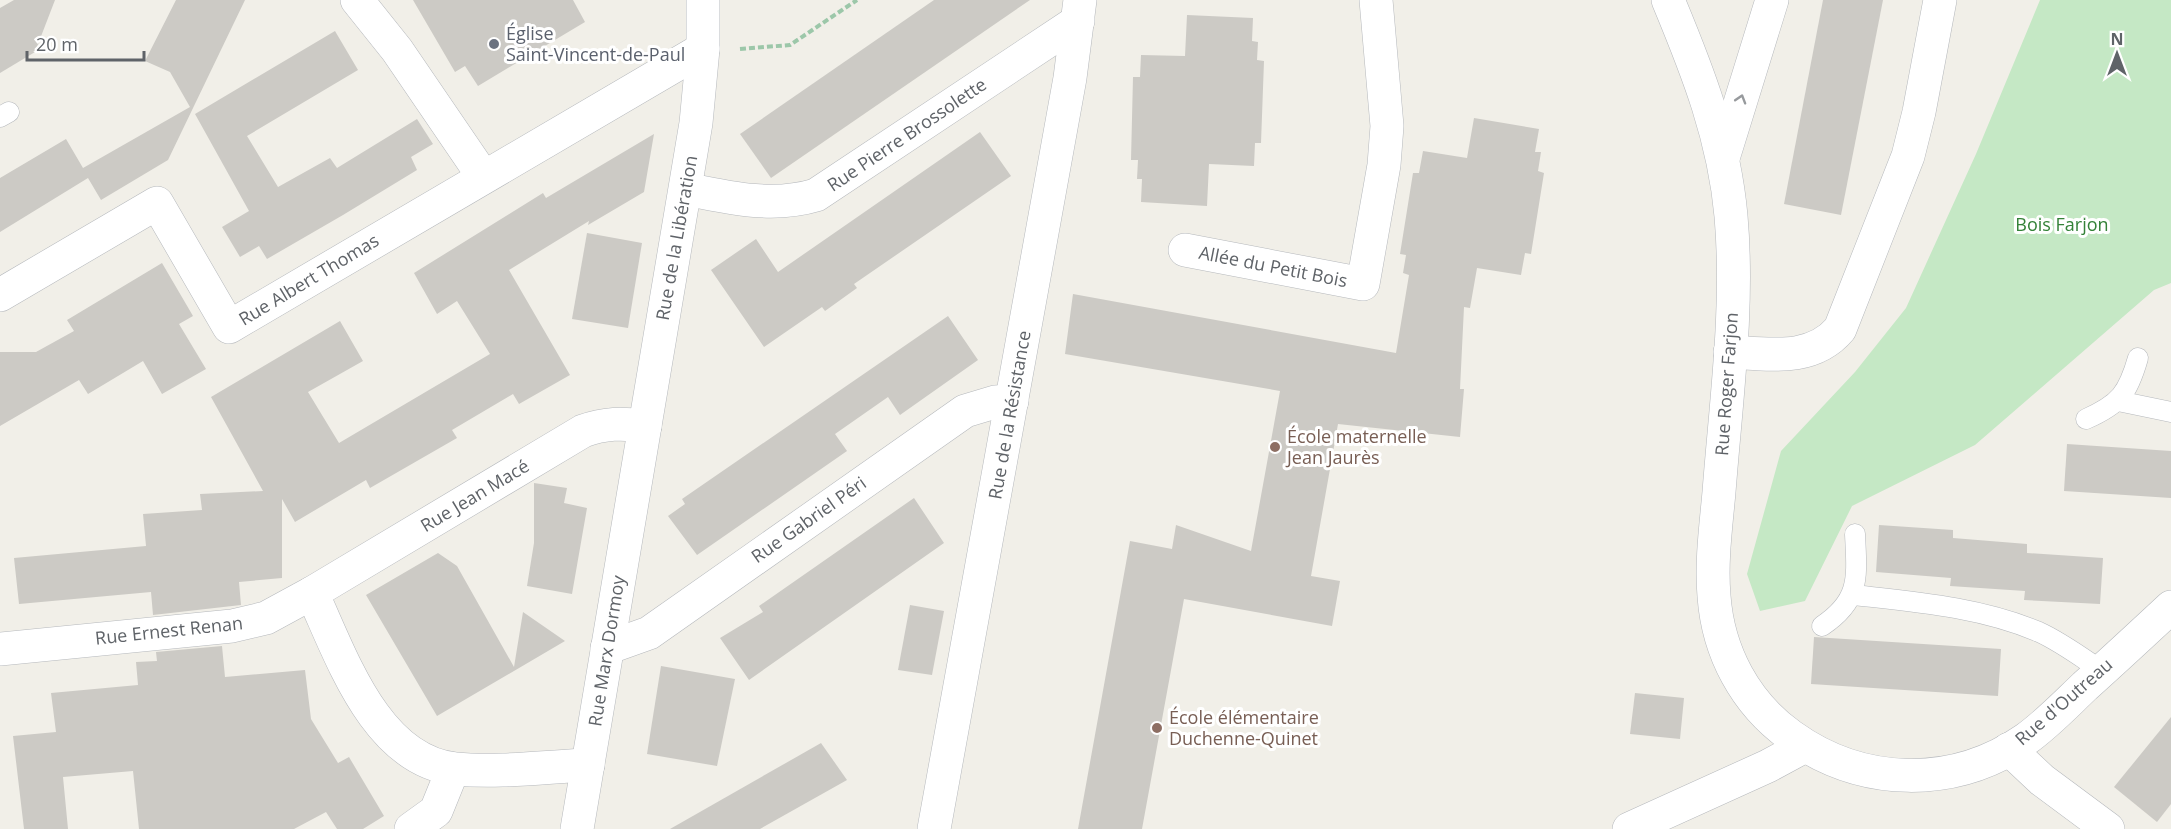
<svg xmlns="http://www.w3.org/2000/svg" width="2171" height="829" viewBox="0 0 2171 829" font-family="'Open Sans',sans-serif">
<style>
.green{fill:#c5e8c5}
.building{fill:#cccac5}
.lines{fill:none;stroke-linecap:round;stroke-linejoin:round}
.lane-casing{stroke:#b5b8bc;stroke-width:21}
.street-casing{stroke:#b5b8bc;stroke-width:34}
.path{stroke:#9cc7a9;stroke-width:4;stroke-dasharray:6 3;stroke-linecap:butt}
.lane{stroke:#fff;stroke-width:20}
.street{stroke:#fff;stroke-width:33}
.oneway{stroke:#979a9d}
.worship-dot{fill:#6b7280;stroke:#fff;stroke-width:2}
.education-dot{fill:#8d6e63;stroke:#fff;stroke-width:2}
.labels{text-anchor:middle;stroke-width:6;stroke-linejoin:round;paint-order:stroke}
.worship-label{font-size:18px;fill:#5b616d;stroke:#fff;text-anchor:start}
.street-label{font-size:18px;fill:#5f6368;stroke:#fff}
.park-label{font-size:18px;fill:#348238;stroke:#fff}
.education-label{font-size:18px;fill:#785e54;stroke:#fff;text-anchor:start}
</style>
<rect width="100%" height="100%" fill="#f1efe8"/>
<polygon class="green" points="2040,0 2171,0 2171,283 2154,290 1975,445 1852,506 1805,601 1760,611 1747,574 1781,451 1855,372 1906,308 1976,154"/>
<g class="building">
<polygon points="14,0 55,0 35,52 0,73 0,8"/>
<polygon points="176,0 245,0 168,160 101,200 88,178 0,232 0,178 66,139 83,168 190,107 170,72 145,61"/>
<polygon points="413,0 573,0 585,22 478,86 465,66 455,72"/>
<polygon points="934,0 1030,0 771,178 740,134"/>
<polygon points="1823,0 1883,0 1841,215 1784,204"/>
<polygon points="1187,15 1253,18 1252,41 1258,42 1257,60 1264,61 1261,143 1255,143 1254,166 1209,164 1207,206 1141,202 1142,179 1137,179 1138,160 1131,160 1133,77 1140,77 1141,55 1185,56"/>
<polygon points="335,31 358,70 247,136 278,187 330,158 337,168 417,119 433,144 411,157 417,170 343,215 267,259 259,246 240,257 222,227 249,211 195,114"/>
<polygon points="1474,118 1539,129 1535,152 1541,152 1538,171 1544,173 1531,254 1525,253 1521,275 1477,268 1470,308 1464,307 1460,389 1464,389 1460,437 1338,424 1311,576 1340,581 1332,626 1184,599 1142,829 1078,829 1130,541 1172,549 1176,525 1251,551 1280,391 1065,354 1073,294 1396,353 1409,275 1403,273 1406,255 1400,254 1413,173 1419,173 1423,151 1467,158"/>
<polygon points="980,132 1011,176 854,284 857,288 825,311 822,307 764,347 711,270 756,239 778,272"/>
<polygon points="654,134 644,192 588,225 589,221 509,270 570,375 519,404 513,394 452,430 457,438 370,488 366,480 295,522 282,499 282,578 239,582 241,605 153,615 151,592 19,604 14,558 146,546 143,514 202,510 200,494 263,491 211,397 340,321 363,361 308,392 339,443 490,354 457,301 437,314 414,273 543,193 546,198"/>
<polygon points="587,233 642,243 628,328 572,319"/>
<polygon points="162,263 193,316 179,324 206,369 162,394 143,361 88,394 79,380 0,426 0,352 36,352 74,331 67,320"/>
<polygon points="948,316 978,360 900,415 888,397 835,434 847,451 697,555 668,516 685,504 682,499"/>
<polygon points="2067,444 2171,451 2171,498 2064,491"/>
<polygon points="534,483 567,488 564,503 587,508 572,594 527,586 534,543"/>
<polygon points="914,498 944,543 749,680 720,638 763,612 759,606"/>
<polygon points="1879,525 1953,530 1953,538 2027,544 2027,553 2103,558 2100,604 2024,600 2025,591 1950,586 1951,578 1876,572"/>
<polygon points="438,553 457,566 514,667 523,612 565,641 437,716 366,595"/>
<polygon points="910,605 944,611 932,675 898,670"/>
<polygon points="1814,637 2001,649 1998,696 1811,684"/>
<polygon points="222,646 225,677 305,670 311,719 338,763 349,757 384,816 363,829 337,829 326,812 294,829 139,829 133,771 63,777 68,829 24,829 13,736 56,732 51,693 138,685 136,662 157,661 156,652"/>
<polygon points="661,666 735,679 717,766 647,754"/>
<polygon points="1635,693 1684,698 1680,739 1630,734"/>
<polygon points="2171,717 2171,804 2157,822 2114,787"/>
<polygon points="821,743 847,780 760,829 670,829"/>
</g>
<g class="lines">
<defs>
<g id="lane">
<polyline points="0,117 9,112"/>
<polyline points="2118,401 2171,412"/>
<path d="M2086,419C2120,404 2128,393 2138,358"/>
<path d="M1853,595C1916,602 1980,607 2039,632C2061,642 2081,657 2102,671"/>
<path d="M1822,626C1861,600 1857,577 1855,534"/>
</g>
<g id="street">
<polyline points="357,0 397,50 483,176"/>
<path d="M1668,0C1698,72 1724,138 1731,216C1739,307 1726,401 1719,492C1716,526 1711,561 1714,596C1718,652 1745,703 1791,736C1862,787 1954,789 2026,739C2047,724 2066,704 2085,686C2114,660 2142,634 2171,607"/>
<polyline points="1724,155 1772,0"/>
<path d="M686,189C730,198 773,208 816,195L1078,21"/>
<polyline points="1185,250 1363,284 1384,165 1387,126 1376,0"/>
<polyline points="0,295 157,203 229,327 703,49"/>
<path d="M1730,352C1770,354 1812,362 1840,329L1908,156L1919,112L1940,0"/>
<path d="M312,593L583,431C605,423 622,423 645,426"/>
<polyline points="607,648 649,633 965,411 995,402 1012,401"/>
<path d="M0,649L232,626L266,618L312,593C341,655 375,760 455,769C498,773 545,767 588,765"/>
<polyline points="2009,749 2042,780 2108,829"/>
<polyline points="411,829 436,811 453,769"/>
<polyline points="577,829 696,123 703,49 703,0"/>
<polyline points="934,829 1070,78 1080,0"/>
<polyline points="1629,829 1768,766 1805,746"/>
</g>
</defs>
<use href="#lane" class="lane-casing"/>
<use href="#street" class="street-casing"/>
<polyline class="path" points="740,49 790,45 857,0"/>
<use href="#lane" class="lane"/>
<use href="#street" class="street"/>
</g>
<defs><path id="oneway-chevron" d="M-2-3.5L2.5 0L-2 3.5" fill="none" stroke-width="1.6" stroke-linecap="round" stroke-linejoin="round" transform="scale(1.5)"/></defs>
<use class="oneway" href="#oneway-chevron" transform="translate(1741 99) rotate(-73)"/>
<circle class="worship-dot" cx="494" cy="44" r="6"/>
<g class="education-dot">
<circle cx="1275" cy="447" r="6"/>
<circle cx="1157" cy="728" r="6"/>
</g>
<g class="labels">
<g class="worship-label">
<text x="506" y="40">Église<tspan x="506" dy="21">Saint-Vincent-de-Paul</tspan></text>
</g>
<g class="street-label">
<text transform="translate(907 135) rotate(-34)" y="6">Rue Pierre Brossolette</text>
<text transform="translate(677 238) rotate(-80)" y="6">Rue de la Libération</text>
<text transform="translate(1273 267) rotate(11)" y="6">Allée du Petit Bois</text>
<text transform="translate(309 280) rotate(-31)" y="6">Rue Albert Thomas</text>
<text transform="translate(1727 384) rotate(-86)" y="6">Rue Roger Farjon</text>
<text transform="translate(1010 415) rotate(-80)" y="6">Rue de la Résistance</text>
<text transform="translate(475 496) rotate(-31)" y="6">Rue Jean Macé</text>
<text transform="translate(809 520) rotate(-35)" y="6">Rue Gabriel Péri</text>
<text transform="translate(169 631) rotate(-6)" y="6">Rue Ernest Renan</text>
<text transform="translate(607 651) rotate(-81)" y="6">Rue Marx Dormoy</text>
<text transform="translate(2064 702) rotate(-41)" y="6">Rue d'Outreau</text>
</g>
<g class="park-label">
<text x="2062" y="231">Bois Farjon</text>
</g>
<g class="education-label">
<text x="1287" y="443">École maternelle<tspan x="1287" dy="21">Jean Jaurès</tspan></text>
<text x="1169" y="724">École élémentaire<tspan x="1169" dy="21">Duchenne-Quinet</tspan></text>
</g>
</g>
<g transform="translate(2117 54)" stroke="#ffffff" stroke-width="4.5" paint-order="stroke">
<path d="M0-4.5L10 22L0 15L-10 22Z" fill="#5f6368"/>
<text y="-9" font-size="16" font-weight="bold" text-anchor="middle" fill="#5f6368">N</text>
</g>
<path d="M27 51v9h117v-9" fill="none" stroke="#5f6368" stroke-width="3"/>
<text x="36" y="51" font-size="18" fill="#5f6368" stroke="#ffffff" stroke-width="4.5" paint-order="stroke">20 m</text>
</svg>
